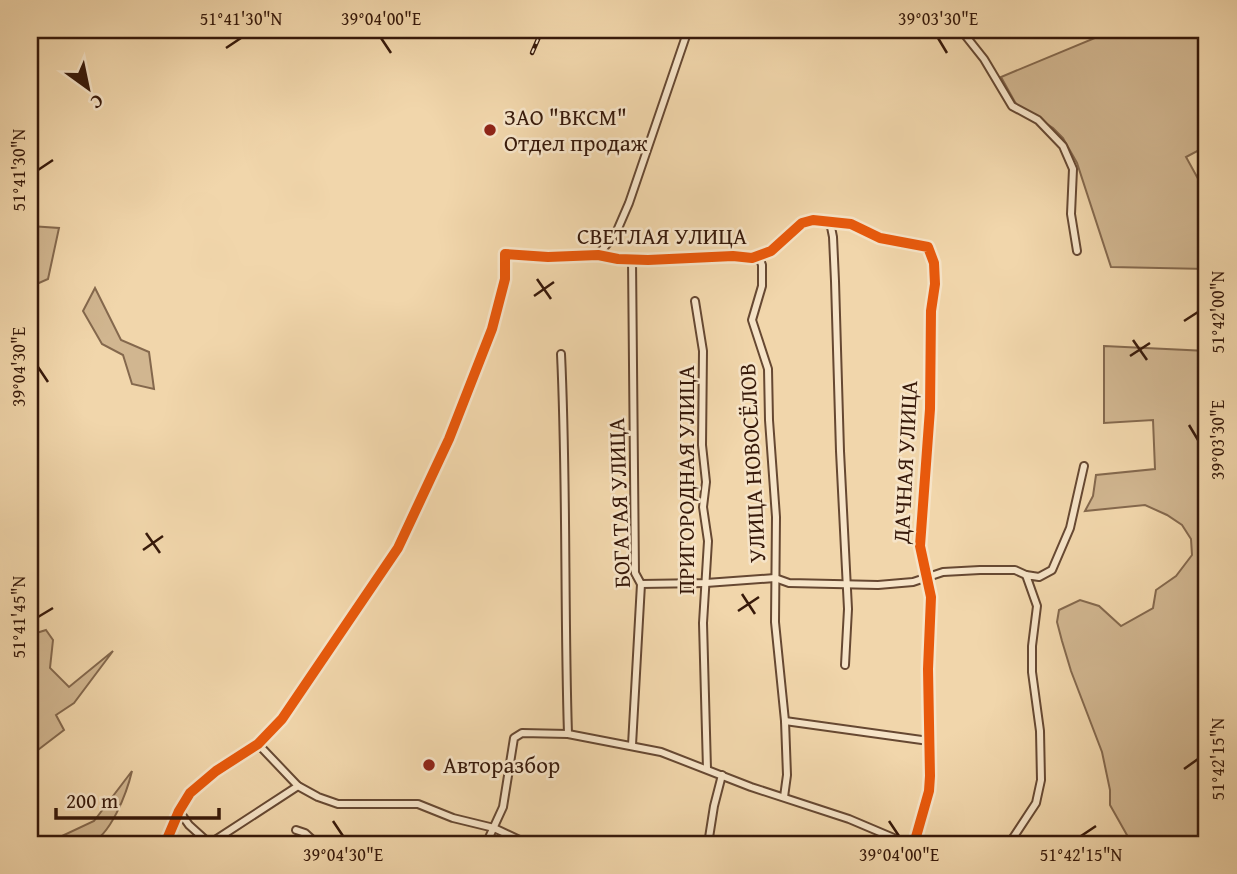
<svg xmlns="http://www.w3.org/2000/svg" width="1237" height="874" viewBox="0 0 1237 874" font-family="'Gentium Book Plus',serif">
<style>
.green{fill:#d1b690;stroke:#84684d;stroke-width:2}
.lines{fill:none;stroke-linecap:round;stroke-linejoin:round}
.minor-casing{stroke:#664832;stroke-width:10}
.minor{stroke:#f6e4c8;stroke-width:6}
.rail-casing{stroke:#37190a;stroke-width:4.5}
.rail{stroke:#f6e4c8;stroke-width:2;stroke-dasharray:5;stroke-linecap:butt}
.cycleway-casing{stroke:#f6e4c8;stroke-width:15}
.cycleway{stroke:#e8590c;stroke-width:10}
.ticks{fill:none;stroke:#37190a;stroke-width:2.5}
.poi-dot{fill:#8f2418;stroke:#f6e4c8;stroke-width:2.5}
.labels{text-anchor:middle;stroke-width:5;stroke-linejoin:round;paint-order:stroke}
.poi-label{font-size:23px;fill:#37190a;stroke:#f6e4c8;text-anchor:start}
.street-label{font-size:23px;fill:#37190a;stroke:#f6e4c8}
.neatline{fill:none;stroke:#37190a;stroke-width:2.5}
.ticks-label{font-size:18px;text-anchor:middle;fill:#37190a}
</style>
<rect width="100%" height="100%" fill="#f1d6ab"/>
<filter id="stains"><feTurbulence type="fractalNoise" baseFrequency=".00286" numOctaves="4"/><feColorMatrix values="0 0 0 0 .2 0 0 0 0 .09 0 0 0 0 .02 0 0 0 .5 -.17"/></filter>
<radialGradient id="worn" r=".72"><stop offset=".6" stop-color="#630" stop-opacity="0"/><stop offset="1" stop-color="#630" stop-opacity=".3"/></radialGradient>
<g class="green">
<polygon points="1092,30 1207,30 1207,146 1186,157 1207,195 1207,269 1111,267 1077,163 1063,138 1053,128 1016,104 1001,77 1095,38"/>
<polygon points="30,226 59,228 48,279 30,287"/>
<polygon points="95,288 121,340 149,352 154,389 132,384 123,355 102,344 83,311"/>
<polygon points="1104,346 1207,351 1207,844 1132,844 1110,805 1110,790 1102,752 1071,671 1062,641 1057,622 1059,610 1080,600 1099,606 1121,626 1153,608 1156,590 1176,576 1192,555 1191,539 1182,525 1167,515 1145,505 1085,511 1093,496 1096,475 1155,469 1153,420 1104,423"/>
<polygon points="46,630 53,640 50,668 69,687 113,651 74,703 56,715 64,730 30,756 30,635"/>
<path d="M132,771C127,792 111,836 89,844C77,848 58,844 45,844L94,821Z"/>
</g>
<g class="lines">
<defs>
<g id="minor">
<polyline points="961,30 984,59 1012,106 1038,120 1063,146 1073,169 1071,214 1077,251"/>
<polyline points="826,221 831,227 833,237 835,281 840,451 848,609 845,665"/>
<polyline points="598,255 616,233 629,203 688,30"/>
<polyline points="759,257 762,265 762,286 752,320 768,369 769,420 776,517 775,622 785,721 787,775 784,797"/>
<polyline points="632,260 635,573 641,584 632,745"/>
<polyline points="695,301 703,351 702,445 706,482 703,507 708,541 703,623 707,769"/>
<path d="M561,354C567,480 564,607 568,734"/>
<polyline points="641,584 706,583 775,578 789,583 878,585 913,582 943,572 980,570 1015,570 1026,575"/>
<polyline points="785,721 929,741"/>
<polyline points="258,744 298,786 318,797 338,804 418,804 453,818 494,828 528,844"/>
<polyline points="179,811 189,825 210,844"/>
<polyline points="296,830 305,833 317,844"/>
<polyline points="165,844 179,811 190,793 216,771 258,744 282,719 398,548 449,439 492,329 505,279 505,254 548,257 598,255 618,259 648,260 733,256 752,258 771,251 802,223 813,220 851,224 880,238 928,247 934,263 935,284 931,311 930,409 920,546 931,597 928,669 930,776 929,791 914,844"/>
<polyline points="209,844 298,786"/>
<polyline points="486,844 503,807 514,738 522,733 568,734 661,752 751,787 849,819 908,844"/>
<polyline points="708,844 714,806 722,775"/>
<polyline points="1009,844 1036,803 1041,780 1040,731 1032,672 1032,646 1037,606 1026,575 1039,577 1052,570 1070,528 1084,466"/>
</g>
</defs>
<use href="#minor" class="minor-casing"/>
<use href="#minor" class="minor"/>
<defs>
<polyline id="rail" points="532,53 542,30"/>
</defs>
<use href="#rail" class="rail-casing"/>
<use href="#rail" class="rail"/>
<defs>
<polyline id="cycleway" points="165,844 179,811 190,793 216,771 258,744 282,719 398,548 449,439 492,329 505,279 505,254 548,257 598,255 618,259 648,260 733,256 752,258 771,251 802,223 813,220 851,224 880,238 928,247 934,263 935,284 931,311 930,409 920,546 931,597 928,669 930,776 929,791 914,844"/>
</defs>
<use href="#cycleway" class="cycleway-casing"/>
<use href="#cycleway" class="cycleway"/>
</g>
<path class="ticks" d="M381,38L391,53M938,38L947,53M226,48L241,38M38,170L53,160M537,279L551,299M534,296L554,282M1184,321L1198,312M1133,340L1147,360M1130,356L1150,343M38,367L48,382M1189,425L1198,440M146,533L160,553M143,550L163,536M742,594L755,614M738,611L759,597M38,617L53,608M1184,769L1198,759M333,821L343,836M889,821L899,836M1081,836L1096,826"/>
<g class="poi-dot">
<circle cx="490" cy="130" r="7"/>
<circle cx="429" cy="765" r="7"/>
</g>
<g class="labels">
<g class="poi-label">
<text x="504" y="125">ЗАО "ВКСМ"<tspan x="504" dy="26">Отдел продаж</tspan></text>
<text x="443" y="773">Авторазбор</text>
</g>
<g class="street-label">
<text x="662" y="244">СВЕТЛАЯ УЛИЦА</text>
<text transform="translate(905 462) rotate(-87)" y="8">ДАЧНАЯ УЛИЦА</text>
<text transform="translate(752 463) rotate(-93)" y="8">УЛИЦА НОВОСЁЛОВ</text>
<text transform="translate(686 480) rotate(-90)" y="8">ПРИГОРОДНАЯ УЛИЦА</text>
<text transform="translate(619 503) rotate(-92)" y="8">БОГАТАЯ УЛИЦА</text>
</g>
</g>
<rect width="1237" height="874" fill="none" stroke="#f1d6ab" stroke-width="77"/>
<g transform="translate(88 88) rotate(147)" stroke="#f6e4c8" stroke-width="5" paint-order="stroke">
<path d="M0-5L12 26L0 18L-12 26Z" fill="#37190a"/>
<text y="-10" font-size="19" font-weight="bold" text-anchor="middle" fill="#37190a">С</text>
</g>
<path d="M56 808v10h163v-10" fill="none" stroke="#37190a" stroke-width="3.5"/>
<text x="66" y="808" font-size="21" fill="#37190a" stroke="#f6e4c8" stroke-width="5" paint-order="stroke">200 m</text>
<rect x="38" y="38" width="1160" height="798" class="neatline"/>
<g class="ticks-label">
<text x="241" y="25">51°41'30"N</text>
<text x="381" y="25">39°04'00"E</text>
<text x="938" y="25">39°03'30"E</text>
<text transform="translate(19 170) rotate(-90)" y="6">51°41'30"N</text>
<text transform="translate(1218 312) rotate(-90)" y="6">51°42'00"N</text>
<text transform="translate(19 367) rotate(-90)" y="6">39°04'30"E</text>
<text transform="translate(1218 440) rotate(-90)" y="6">39°03'30"E</text>
<text transform="translate(19 617) rotate(-90)" y="6">51°41'45"N</text>
<text transform="translate(1218 759) rotate(-90)" y="6">51°42'15"N</text>
<text x="343" y="861">39°04'30"E</text>
<text x="899" y="861">39°04'00"E</text>
<text x="1081" y="861">51°42'15"N</text>
</g>
<rect width="100%" height="100%" filter="url(#stains)"/>
<rect width="100%" height="100%" fill="url(#worn)"/>
</svg>
